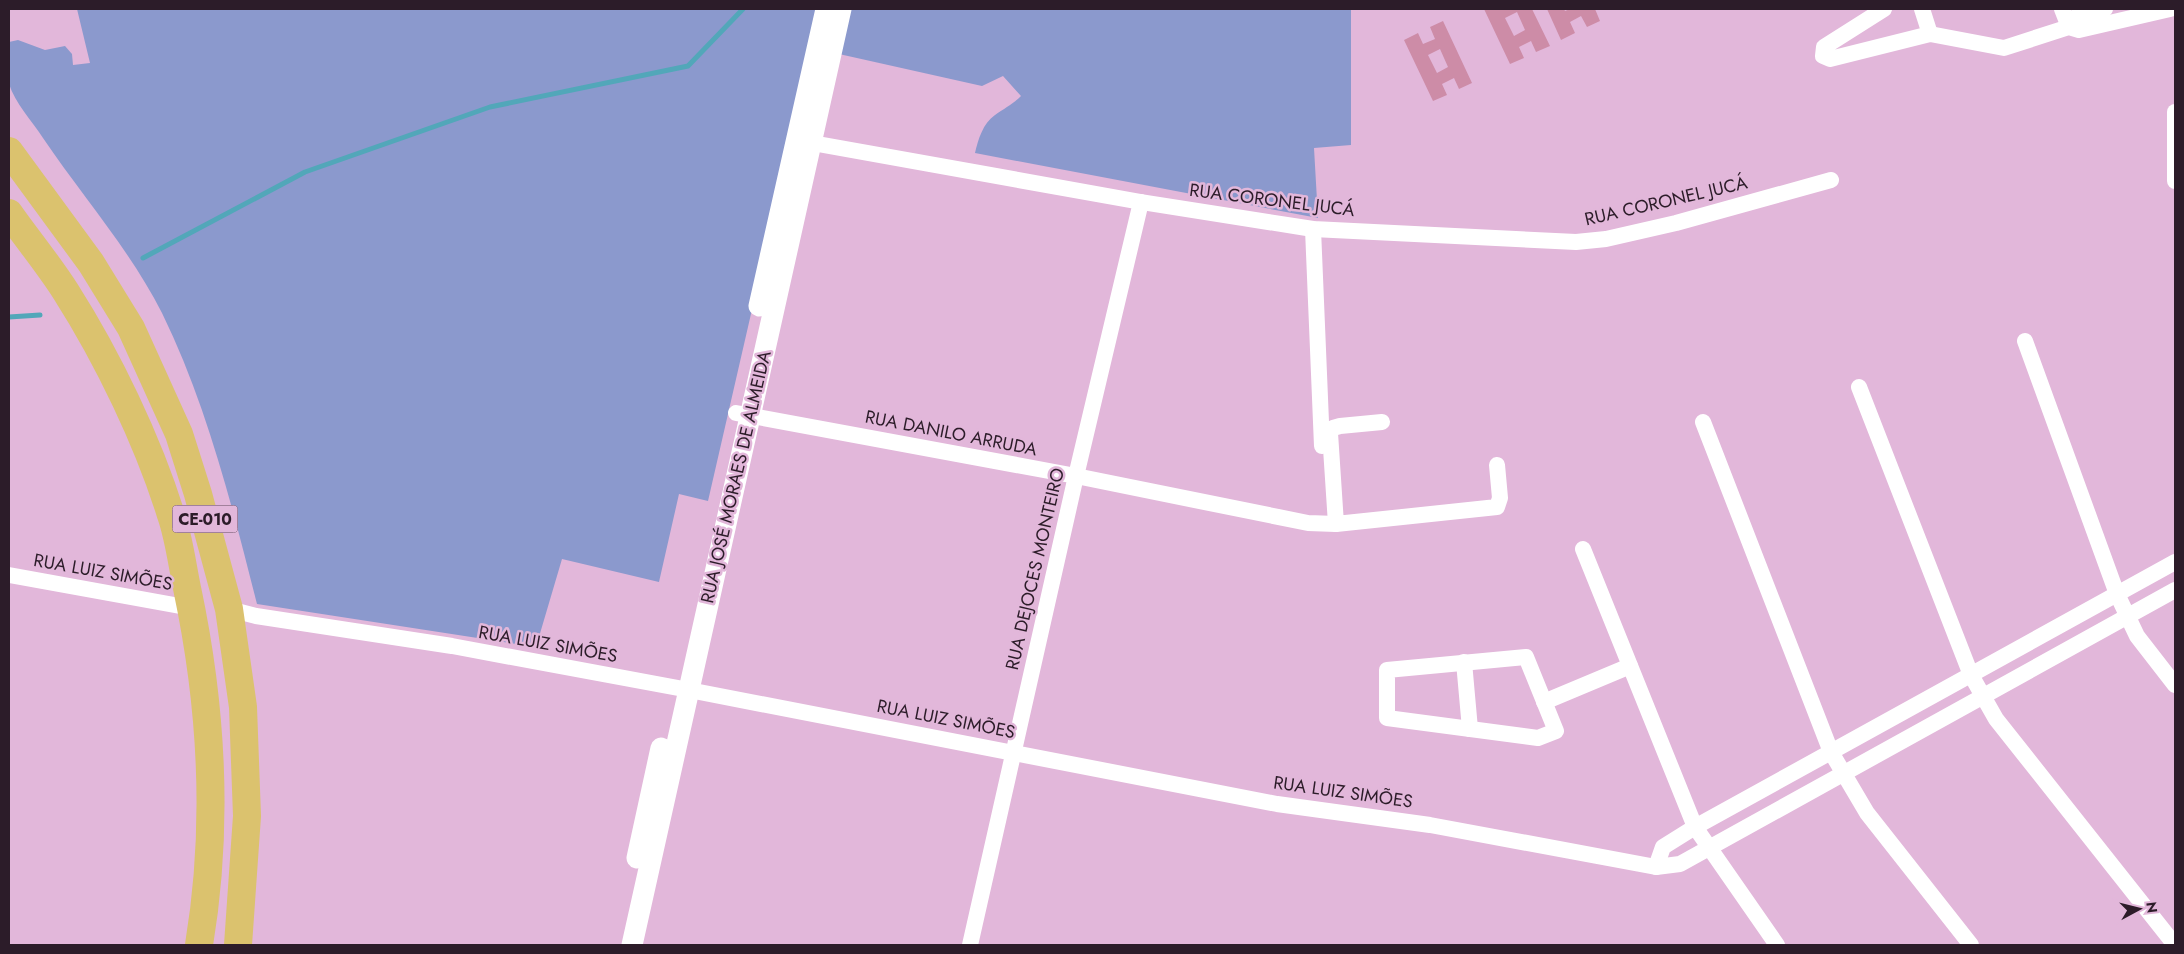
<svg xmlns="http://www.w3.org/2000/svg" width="2184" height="954" viewBox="0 0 2184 954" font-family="Jost,sans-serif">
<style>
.green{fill:#8b99cd}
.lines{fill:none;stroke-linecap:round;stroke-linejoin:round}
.stream{stroke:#52a7b9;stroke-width:5}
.building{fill:#cd8ca7;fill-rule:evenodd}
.minor{stroke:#fff;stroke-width:16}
.tertiary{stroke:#fff;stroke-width:21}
.trunk{stroke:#dbc26e;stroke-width:28}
.labels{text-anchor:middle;stroke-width:5;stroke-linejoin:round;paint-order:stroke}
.shield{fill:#e2b7da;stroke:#634a5e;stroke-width:1}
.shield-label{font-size:16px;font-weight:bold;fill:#2c1c29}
.street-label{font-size:18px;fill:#2c1c29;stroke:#e2b7da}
</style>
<rect width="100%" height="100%" fill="#e2b7da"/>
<g class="green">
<path d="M77,9H821L708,501L679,494L659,582L562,559L536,647L257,604C232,506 207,405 162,313C130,250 83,197 43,138C32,121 15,103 9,84C6,72 9,55 9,42L18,40L45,50L65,46L72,54L73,65L90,63Z"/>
<path d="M850,9H1351V145L1314,148L1318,218L975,153C978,140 983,123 995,115C1005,108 1012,105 1021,96L1003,76L982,86L839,54Z"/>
</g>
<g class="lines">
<g class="stream">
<polyline points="143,258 305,172 490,107 688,66 743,9"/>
<polyline points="9,317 40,315"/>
</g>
</g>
<g class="building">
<path d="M1484,9H1532L1550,46L1536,52L1531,41L1519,47L1524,58L1510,64ZM1517,12L1525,30L1514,36L1505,18Z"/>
<polygon points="1547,9 1564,9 1565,11 1570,9 1595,9 1600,21 1587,27 1581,16 1570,22 1575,33 1561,40"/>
<path d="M1443,21L1472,83L1459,89L1454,78L1442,84L1447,95L1433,101L1404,40L1418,33L1423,44L1435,39L1430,27ZM1440,49L1448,67L1437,73L1428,55Z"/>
</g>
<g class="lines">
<g class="minor">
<polyline points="1884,9 1824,47 1823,56 1830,59 1930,34 2004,48 2069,27 2079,30 2170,9"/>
<polyline points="1922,9 1930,34"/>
<polyline points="2062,9 2069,27"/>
<polyline points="2069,27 2077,16 2105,9"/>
<polyline points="2175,112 2175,181"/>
<polyline points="801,141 1141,202 1313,229 1576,242 1606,239 1676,223 1831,180"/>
<polyline points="1313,229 1322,446"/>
<polyline points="2025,341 2117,594 2137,636 2175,685"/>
<polyline points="1859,387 1971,675 1996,719 2175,945"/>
<polyline points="736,413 1076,476 1308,523 1336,524"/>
<polyline points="1382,422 1340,426 1333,428 1330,433 1336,524 1497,507 1500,498 1497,465"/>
<polyline points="1703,422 1831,752 1867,813 1971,945"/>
<polyline points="1583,549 1695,827 1777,945"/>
<polyline points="9,575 191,608"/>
<polyline points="229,609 256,616 452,646 689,690 1277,804 1430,825 1656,867 1680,864 2175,590"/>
<polygon points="1526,657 1556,731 1538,738 1387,718 1387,670"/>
<polyline points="1464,662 1470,729"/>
<polyline points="1544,702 1630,666"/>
<polyline points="1656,867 1663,847 1695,827 2175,562"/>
<polyline points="970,945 1076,476 1141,202"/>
</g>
<g class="tertiary">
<polyline points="759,306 826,9"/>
<polyline points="637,858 661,748"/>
<polyline points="632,945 841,9"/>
</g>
<g class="trunk">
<polyline points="9,151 91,263 131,328 179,434 198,494 229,609 243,707 247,816 238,945"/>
<path d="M9,213C28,240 49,265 66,292C108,358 148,441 171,515C179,538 182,564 187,588C212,706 219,825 199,945"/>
</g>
</g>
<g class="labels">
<rect class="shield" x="172.5" y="505.5" width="65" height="27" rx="4"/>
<g class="shield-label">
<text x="205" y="525">CE-010</text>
</g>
<g class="street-label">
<text transform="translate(1272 200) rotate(7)" y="6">RUA CORONEL JUCÁ</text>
<text transform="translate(1666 201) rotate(-13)" y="6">RUA CORONEL JUCÁ</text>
<text transform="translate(951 433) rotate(11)" y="6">RUA DANILO ARRUDA</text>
<text transform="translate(736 477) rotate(-77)" y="6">RUA JOSÉ MORAES DE ALMEIDA</text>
<text transform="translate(1035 569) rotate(-77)" y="6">RUA DEJOCES MONTEIRO</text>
<text transform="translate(103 572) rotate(10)" y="6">RUA LUIZ SIMÕES</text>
<text transform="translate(548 644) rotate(10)" y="6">RUA LUIZ SIMÕES</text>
<text transform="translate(946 719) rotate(11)" y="6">RUA LUIZ SIMÕES</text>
<text transform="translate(1343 792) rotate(8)" y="6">RUA LUIZ SIMÕES</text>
</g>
</g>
<rect width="2184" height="954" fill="none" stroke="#2c1c29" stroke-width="20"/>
<g transform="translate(2139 909) rotate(83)" stroke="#e2b7da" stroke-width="4" paint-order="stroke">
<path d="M0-4L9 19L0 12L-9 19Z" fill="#2c1c29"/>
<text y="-8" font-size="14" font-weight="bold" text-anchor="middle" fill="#2c1c29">N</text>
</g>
</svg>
